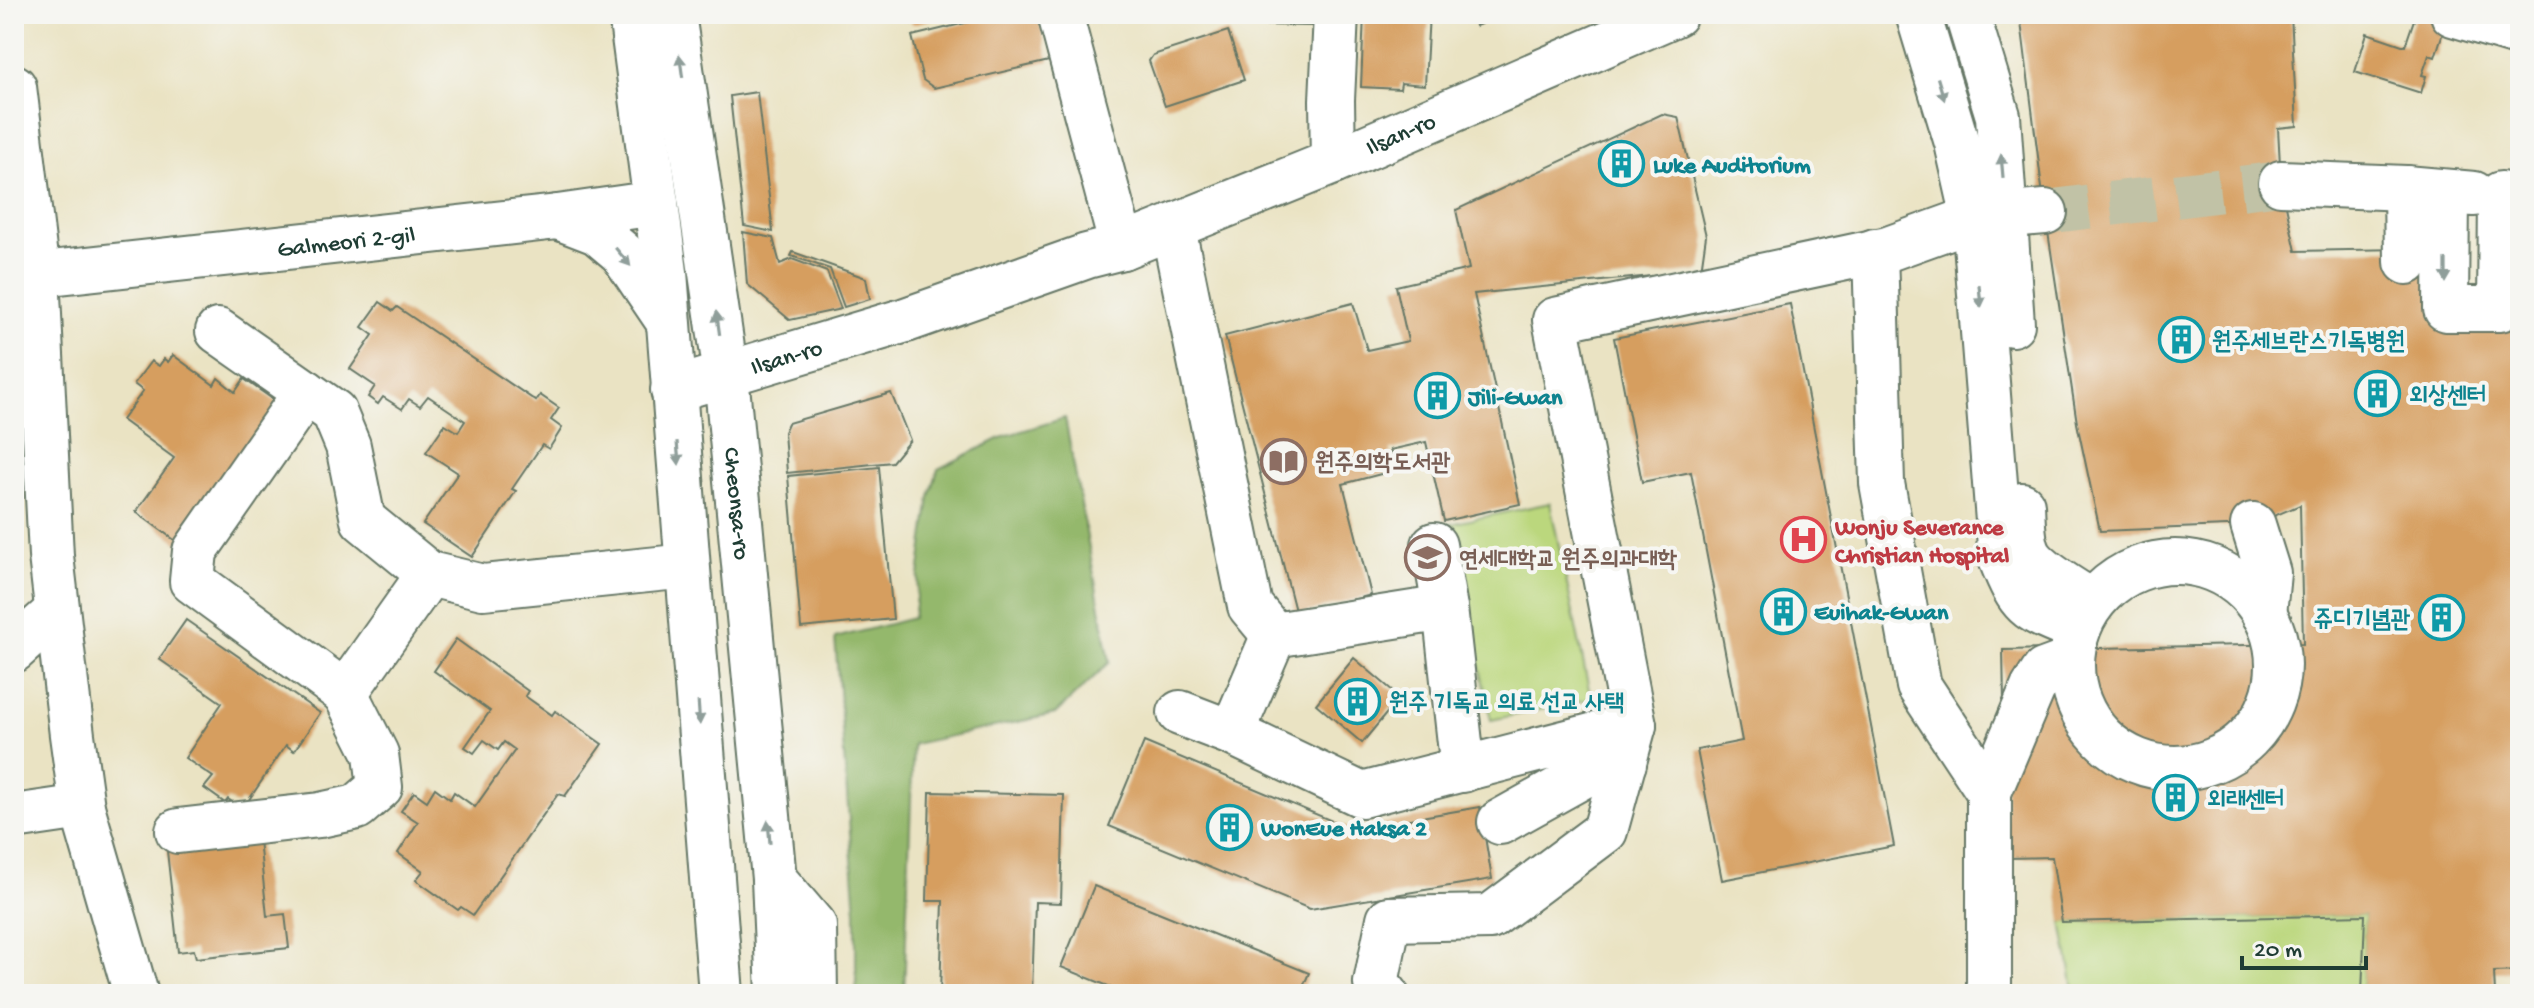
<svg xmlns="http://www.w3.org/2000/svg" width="2534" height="1008" viewBox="0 0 2534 1008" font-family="'Gochi Hand','Poor Story',sans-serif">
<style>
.green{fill:#bbd77d;stroke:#6d8a58;stroke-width:2}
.forest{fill:#94b86c;stroke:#5a7a50;stroke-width:2}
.building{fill:#d69e5f}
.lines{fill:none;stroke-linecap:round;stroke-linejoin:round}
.minor-tunnel{stroke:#c1c2a6;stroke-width:44;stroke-dasharray:44 22;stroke-linecap:butt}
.minor-casing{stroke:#676;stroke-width:48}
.minor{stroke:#fff;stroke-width:44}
.oneway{fill:#8f9e9a}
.labels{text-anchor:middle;stroke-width:8;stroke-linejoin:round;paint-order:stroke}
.street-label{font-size:24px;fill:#1f3d34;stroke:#f6f6f2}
.culture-label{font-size:24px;font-weight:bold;fill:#0d838f;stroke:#f6f6f2;text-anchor:start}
.education-label{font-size:24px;font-weight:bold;fill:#785e54;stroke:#f6f6f2;text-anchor:start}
.health-label{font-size:24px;font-weight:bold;fill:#be3a42;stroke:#f6f6f2;text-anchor:start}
</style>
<rect width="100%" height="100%" fill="#f6f6f2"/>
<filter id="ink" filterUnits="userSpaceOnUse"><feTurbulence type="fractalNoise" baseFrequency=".0125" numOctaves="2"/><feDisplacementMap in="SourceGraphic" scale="16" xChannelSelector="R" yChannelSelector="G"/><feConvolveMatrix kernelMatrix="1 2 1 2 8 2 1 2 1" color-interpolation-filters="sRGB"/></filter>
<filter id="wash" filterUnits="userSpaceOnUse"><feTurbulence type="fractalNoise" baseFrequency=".006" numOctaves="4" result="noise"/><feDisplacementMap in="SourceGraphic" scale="32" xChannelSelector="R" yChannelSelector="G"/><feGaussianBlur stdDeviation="1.8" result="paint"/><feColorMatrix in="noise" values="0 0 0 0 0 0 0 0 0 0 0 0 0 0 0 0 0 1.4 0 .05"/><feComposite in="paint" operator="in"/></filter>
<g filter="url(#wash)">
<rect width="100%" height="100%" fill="#eae3c3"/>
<g class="green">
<polygon points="1550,503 1591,699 1491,720 1450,524"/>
<polygon points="2365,915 2362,994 2075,994 2062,922"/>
</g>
<polygon class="forest" points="1065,418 1110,662 1055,714 913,744 904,994 856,994 856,911 835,638 913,618 930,497 938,469 1005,436"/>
<g id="blocks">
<g class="building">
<polygon points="910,14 950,14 950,15 912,24"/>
<polygon points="1002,14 1038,14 1049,61 934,88 923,80 912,36"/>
<polygon points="1258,14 1313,14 1313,26 1258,25"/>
<polygon points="1364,14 1429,14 1425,85 1401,83 1400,89 1361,87"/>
<polygon points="1472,14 1506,14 1476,26"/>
<polygon points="2020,14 2291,14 2297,126 2278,128 2281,183 2296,251 2454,248 2456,325 2520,324 2520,971 2494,972 2495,994 2362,994 2365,915 2062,922 2052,857 2007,858 2003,650 2303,644 2300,505 2253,525 2100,531 2077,423 2045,212"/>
<polygon points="2416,14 2446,23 2435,57 2429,55 2422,75 2426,76 2421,93 2355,72 2367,33 2405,46"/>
<polygon points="1228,31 1244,80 1165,106 1149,61 1153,55"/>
<polygon points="757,92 773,232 744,226 730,96"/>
<polygon points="1662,114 1678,117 1706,236 1701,271 1474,294 1520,504 1444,521 1426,442 1390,450 1396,470 1343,484 1371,595 1296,615 1225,336 1353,303 1367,350 1408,341 1396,286 1469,269 1456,210"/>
<polygon points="743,232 773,238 780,264 792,259 827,272 841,309 790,320 747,284"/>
<polygon points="793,252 866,278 870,299 844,307 830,269 791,256"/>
<polygon points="380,302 393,311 397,307 536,401 540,395 559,408 551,420 562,428 549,449 542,445 512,489 516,491 472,557 423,524 458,473 426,452 445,424 458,432 465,421 428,396 420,406 409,399 402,409 383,397 378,404 368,397 375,386 350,369 373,335 362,327"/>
<polygon points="1790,304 1894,846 1722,880 1697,750 1742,741 1691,472 1642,482 1614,338"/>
<polygon points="173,355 214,385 218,378 235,392 244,379 281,405 180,544 136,512 174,458 122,420 143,391 134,384 151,361 159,366 164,359 168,362"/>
<polygon points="891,393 910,440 892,462 787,473 784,432 788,423"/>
<polygon points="879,467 893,619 801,628 788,476"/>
<polygon points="186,620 320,713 294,751 286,745 246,804 240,801 237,805 228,799 225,803 204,788 213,777 185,758 222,703 159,659"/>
<polygon points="456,639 528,691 525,696 552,715 555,711 602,744 565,796 558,794 473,915 461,907 458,910 416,880 423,871 398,853 418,822 401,811 414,792 427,801 435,788 450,799 454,792 475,807 515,750 504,742 498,750 484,740 474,753 465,747 490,711 434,671"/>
<polygon points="1354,658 1400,697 1362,743 1316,704"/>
<polygon points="1144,742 1351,829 1480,807 1492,879 1310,909 1109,826"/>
<polygon points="930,792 1064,795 1061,903 1035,902 1032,994 940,994 943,901 927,901"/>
<polygon points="259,840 267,916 285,914 289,948 196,958 194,950 178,952 167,851"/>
<polygon points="1094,886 1309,973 1300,994 1128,994 1061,967"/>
</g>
</g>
</g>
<g filter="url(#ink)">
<use href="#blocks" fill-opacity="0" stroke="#676" stroke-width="2"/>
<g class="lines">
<polyline class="minor-tunnel" points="2045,212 2281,183"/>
<defs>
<g id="minor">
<polyline points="631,14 665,272 721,994"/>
<path id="s1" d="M673,14L726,375L774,879L779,994"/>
<polyline points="1060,14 1122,247"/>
<path d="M1918,14L1957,143L1974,218L2001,559C2021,610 2028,610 2077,630"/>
<polyline points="1967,14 1998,116 2012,324"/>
<polyline points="2453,14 2520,34"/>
<polyline points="14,87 37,274 51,556 72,735 82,807 136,994"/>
<polyline points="1333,162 1332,100 1336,14"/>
<polyline points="2281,183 2406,188 2474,194"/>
<polyline points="2406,188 2407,262"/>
<polyline points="2447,193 2446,309 2500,309 2501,194"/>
<polyline points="558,217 597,232 622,253 666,318"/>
<polyline points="1173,228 1250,606 1274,635"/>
<polyline points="1875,251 1882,483 1919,686 1989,792 1989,994"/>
<path id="s2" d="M14,277L558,217L656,203"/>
<polyline points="218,331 334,412 348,446 363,520 429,574 483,587 687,566"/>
<path id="s3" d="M673,390L906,320L1087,256L1122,247L1333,162L1675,14"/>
<polyline points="306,392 195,551 192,581 345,693 429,574"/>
<path d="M2022,505C2023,520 2022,542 2030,556C2040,571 2076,592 2092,602"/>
<polyline points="2253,525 2268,573 2264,614"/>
<polyline points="1434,545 1445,608 1463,770"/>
<circle cx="2175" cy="665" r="103"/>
<polyline points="1274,635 1445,608"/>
<polyline points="14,650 56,612"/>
<polyline points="1180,713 1232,733 1362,795 1634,725"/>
<polyline points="1232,733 1274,635"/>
<polyline points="1989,792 2033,688 2044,671 2071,661"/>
<polyline points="14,817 82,807"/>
<polyline points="1500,822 1595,769 1624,763"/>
<polyline points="178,831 320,815 357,807 380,787 376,754 345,693"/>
<polyline points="774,879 814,926 815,994"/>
<polyline points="1386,994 1376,983 1389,919 1490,917 1605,831 1634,725 1555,320 1888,249 1974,218 2045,212"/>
</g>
</defs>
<use href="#minor" class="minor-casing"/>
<use href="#minor" class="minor"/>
</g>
<defs><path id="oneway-solid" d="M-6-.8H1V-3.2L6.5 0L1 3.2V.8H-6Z" transform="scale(2)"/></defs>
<g class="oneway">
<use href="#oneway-solid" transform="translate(681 66) rotate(-98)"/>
<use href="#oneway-solid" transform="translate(1941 89) rotate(73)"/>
<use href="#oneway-solid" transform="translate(2002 166) rotate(-95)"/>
<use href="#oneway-solid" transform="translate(623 257) rotate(50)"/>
<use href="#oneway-solid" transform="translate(2446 271) rotate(90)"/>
<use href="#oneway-solid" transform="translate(1980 296) rotate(85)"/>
<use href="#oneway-solid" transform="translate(718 323) rotate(-98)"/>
<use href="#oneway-solid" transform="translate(678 453) rotate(85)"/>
<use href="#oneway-solid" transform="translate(699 713) rotate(86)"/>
<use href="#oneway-solid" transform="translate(769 832) rotate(-95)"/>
</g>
</g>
<defs>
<symbol id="building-ring" viewBox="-11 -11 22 22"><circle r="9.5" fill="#f6f6f2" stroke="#0f9aa8" stroke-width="1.5"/><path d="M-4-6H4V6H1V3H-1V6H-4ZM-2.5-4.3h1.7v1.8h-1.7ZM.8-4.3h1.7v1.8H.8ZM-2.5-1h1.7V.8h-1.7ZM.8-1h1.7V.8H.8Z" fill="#0f9aa8"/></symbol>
<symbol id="library-ring" viewBox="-11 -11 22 22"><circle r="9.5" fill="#f6f6f2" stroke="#8d6e63" stroke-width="1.5"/><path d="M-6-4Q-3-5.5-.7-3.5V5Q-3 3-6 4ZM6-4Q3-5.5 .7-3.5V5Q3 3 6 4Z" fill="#8d6e63"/></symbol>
<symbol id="hospital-ring" viewBox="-11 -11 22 22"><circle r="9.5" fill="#f6f6f2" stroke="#e0444e" stroke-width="1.5"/><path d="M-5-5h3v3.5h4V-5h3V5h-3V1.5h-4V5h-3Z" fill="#e0444e"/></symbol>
<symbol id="university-ring" viewBox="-11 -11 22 22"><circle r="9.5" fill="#f6f6f2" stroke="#8d6e63" stroke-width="1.5"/><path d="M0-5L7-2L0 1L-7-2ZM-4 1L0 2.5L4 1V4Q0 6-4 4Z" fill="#8d6e63"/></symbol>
</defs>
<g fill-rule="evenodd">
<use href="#building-ring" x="1596" y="138" width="51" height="51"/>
<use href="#building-ring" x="2156" y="314" width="51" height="51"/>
<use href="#building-ring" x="2352" y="368" width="51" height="51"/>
<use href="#building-ring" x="1412" y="370" width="51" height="51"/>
<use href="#library-ring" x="1258" y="436" width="51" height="51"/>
<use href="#hospital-ring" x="1778" y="514" width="51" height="51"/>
<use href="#university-ring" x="1402" y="532" width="51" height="51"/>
<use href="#building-ring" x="1758" y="586" width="51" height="51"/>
<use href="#building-ring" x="2416" y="592" width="51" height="51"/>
<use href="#building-ring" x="1332" y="676" width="51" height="51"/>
<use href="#building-ring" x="2150" y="772" width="51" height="51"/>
<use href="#building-ring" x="1204" y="802" width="51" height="51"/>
</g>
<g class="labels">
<g class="street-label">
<text dy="8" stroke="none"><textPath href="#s3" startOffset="772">Ilsan-ro</textPath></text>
<text dy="8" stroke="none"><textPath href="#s2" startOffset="334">Galmeori 2-gil</textPath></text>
<text dy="8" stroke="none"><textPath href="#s3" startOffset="118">Ilsan-ro</textPath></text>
<text dy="8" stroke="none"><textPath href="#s1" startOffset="494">Cheonsa-ro</textPath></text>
</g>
<g class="culture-label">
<text x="1653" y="172">Luke Auditorium</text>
<text x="2212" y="348">원주세브란스기독병원</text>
<text x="2409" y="402">외상센터</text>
<text x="1468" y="404">Jili-Gwan</text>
<text x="1814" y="619">Euihak-Gwan</text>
<text x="2410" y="626" text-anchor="end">쥬디기념관</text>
<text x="1389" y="709">원주 기독교 의료 선교 사택</text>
<text x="2207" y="806">외래센터</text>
<text x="1261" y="835">WonEue Haksa 2</text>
</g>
<g class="education-label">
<text x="1315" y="469">원주의학도서관</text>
<text x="1459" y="566">연세대학교 원주의과대학</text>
</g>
<g class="health-label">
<text x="1835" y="534">Wonju Severance<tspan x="1835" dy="28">Christian Hospital</tspan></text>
</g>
</g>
<rect width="2534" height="1008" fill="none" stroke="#f6f6f2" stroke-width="48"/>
<path d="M2242 956v12h124v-12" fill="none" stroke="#1f3d34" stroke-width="4"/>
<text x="2254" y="956" font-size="24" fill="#1f3d34" stroke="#f6f6f2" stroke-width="6" paint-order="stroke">20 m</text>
</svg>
